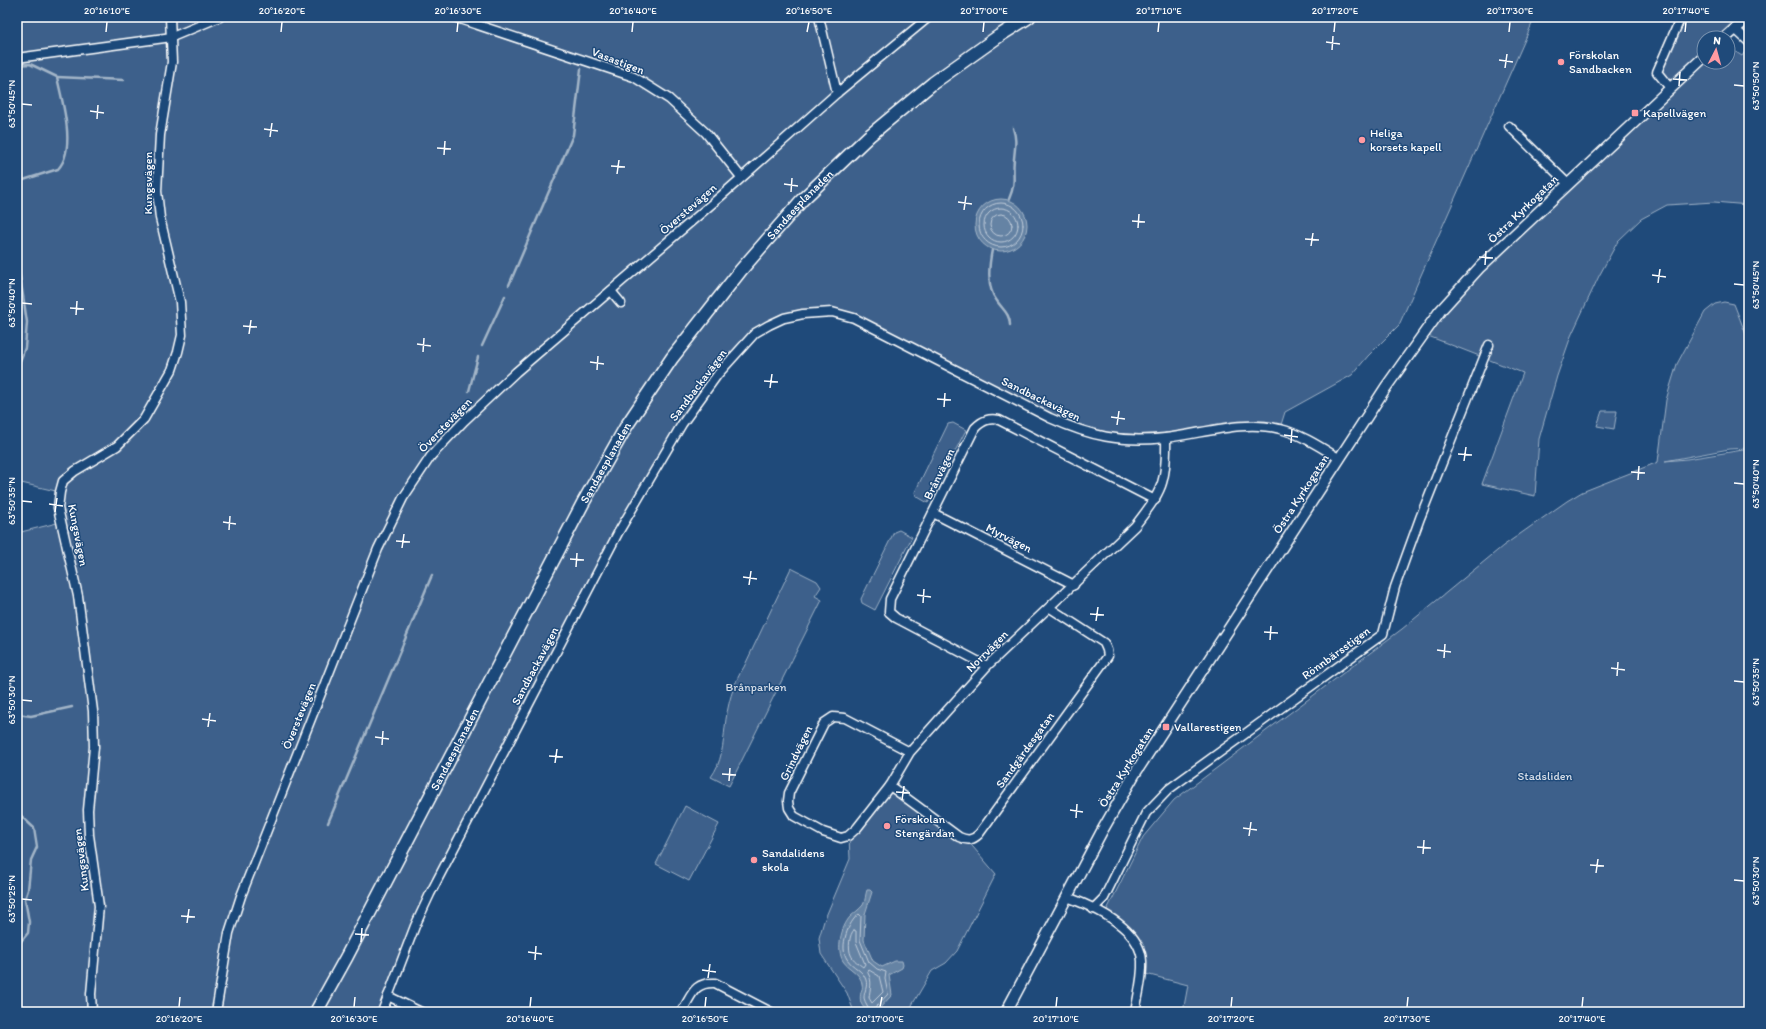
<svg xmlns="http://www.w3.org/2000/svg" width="1766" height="1029" viewBox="0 0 1766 1029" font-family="Itim,sans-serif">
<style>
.green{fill:#3c618b;stroke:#9eb0c5}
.water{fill:#6583a4;stroke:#a3b5c8}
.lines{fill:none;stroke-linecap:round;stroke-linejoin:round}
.shore{stroke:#c1cddb;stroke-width:1}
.stream{stroke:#a3b5c8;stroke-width:2.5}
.minor-casing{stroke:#fff;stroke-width:11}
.tertiary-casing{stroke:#fff;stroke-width:13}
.secondary-casing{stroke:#fff;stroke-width:15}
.minor{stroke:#1f4a7a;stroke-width:8}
.tertiary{stroke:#1f4a7a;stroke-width:10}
.secondary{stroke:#1f4a7a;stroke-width:12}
.ticks{fill:none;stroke:#fff;stroke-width:1.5}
.poi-dot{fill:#ff9aa2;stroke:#1f4a7a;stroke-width:1.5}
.labels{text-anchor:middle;stroke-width:3;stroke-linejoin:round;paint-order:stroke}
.poi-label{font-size:12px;fill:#fff;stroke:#1f4a7a;text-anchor:start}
.street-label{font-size:12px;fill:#fff;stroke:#1f4a7a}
.park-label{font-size:12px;fill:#d8dfe8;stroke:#1f4a7a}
.neatline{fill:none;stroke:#fff;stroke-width:1.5}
.ticks-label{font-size:10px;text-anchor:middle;fill:#fff}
</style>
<rect width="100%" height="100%" fill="#1f4a7a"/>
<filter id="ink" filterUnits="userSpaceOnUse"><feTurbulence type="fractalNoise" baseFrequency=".025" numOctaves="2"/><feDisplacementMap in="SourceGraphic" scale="8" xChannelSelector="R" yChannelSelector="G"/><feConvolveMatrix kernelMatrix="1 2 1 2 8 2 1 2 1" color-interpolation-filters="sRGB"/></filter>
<g filter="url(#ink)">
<g class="green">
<polygon points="17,17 1535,17 1399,325 1368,356 1352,375 1285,412 1280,428 1245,426 1132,440 1076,430 854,318 832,312 784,318 743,346 668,446 430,894 382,1012 17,1012 17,533 61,522 60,492 17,482"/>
<polygon points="1681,17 1738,17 1716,38 1704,38 1704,62 1728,62 1728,47 1742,56 1749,46 1749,205 1714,202 1667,205 1641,219 1618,241 1599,276 1571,336 1557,376 1539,439 1535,496 1482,484 1523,373 1423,334 1440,311 1670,89 1657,72"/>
<polygon points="1724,302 1734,304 1749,342 1749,448 1729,449 1665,461 1687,459 1749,449 1749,1012 1183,1012 1188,985 1142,973 1139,948 1105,914 1143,837 1174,800 1402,629 1503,546 1567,501 1582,492 1658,462 1666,400 1677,364 1705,312 1715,304"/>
<polygon points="1602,411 1617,411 1614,429 1597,426"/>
<polygon points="953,423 966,430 928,503 916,496 915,492 948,424"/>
<polygon points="899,530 912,537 875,610 862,603 861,599 894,532"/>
<path d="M791,568L817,581L821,587L815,596L822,600L729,786L711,777C722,762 723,745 725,727C727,707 733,683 744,667Z"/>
<polygon points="890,786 967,840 996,874 957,951 946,963 932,971 908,1012 854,1012 847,993 821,954 819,938 824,921 850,859 849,836"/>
<polygon points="685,806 719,824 689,881 656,864"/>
</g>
<g class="water">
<circle cx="1001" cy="225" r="26"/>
<path d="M867,890H870L872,892L865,914L864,940L873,961L882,967L895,961H902L903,965L902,968L889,975L892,995L876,1012C865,1012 858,1005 861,992C862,989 863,988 862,984C861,973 848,969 843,961C836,949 841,927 850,917C854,913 860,909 863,905C866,900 865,895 867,890Z"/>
</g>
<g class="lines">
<g class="shore">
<circle cx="1001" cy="225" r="22"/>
<circle cx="1001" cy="225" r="17"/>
<circle cx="1001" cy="225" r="11"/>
<path d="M854,930L856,931V942L865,964L863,967C859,964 853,960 851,955C848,949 849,934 854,930Z"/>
<path d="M869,970L879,976L883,992L872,1003L869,998C870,988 873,982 868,973Z"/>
<path d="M870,1012C869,1007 865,1003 864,998C864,991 868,987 866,980C863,970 852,967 847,959C839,947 848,922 859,914L861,916L860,940L869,962L877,969L886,972L885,979L888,994L875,1008L874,1012"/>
</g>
<g class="stream">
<path d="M17,65L30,64L57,77C62,101 77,149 58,169L17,182"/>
<polyline points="57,77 124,80"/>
<path d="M1009,199C1017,180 1012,176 1014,159C1015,146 1017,141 1013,128"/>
<path d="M992,250C989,265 986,288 997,301C1003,310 1010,314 1010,325"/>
<polyline points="17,257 27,322 25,348 17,369"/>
<polyline points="509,285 573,135 581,69"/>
<polyline points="482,346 505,296"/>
<polyline points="469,391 478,357"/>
<polyline points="17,714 31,716 72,707"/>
<polyline points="17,812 34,828 37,847 31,860 28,890 25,899 29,922 28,933 17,946"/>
<polyline points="328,823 432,575"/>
</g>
<defs>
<g id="minor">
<polyline points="454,17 634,77 669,99 706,133 741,177"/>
<polyline points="819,17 837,93"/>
<polyline points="1735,29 1749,42"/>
<polyline points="17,58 172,37 220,17"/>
<polyline points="1670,88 1657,72 1681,17"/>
<polyline points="1509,126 1568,184"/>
<polyline points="611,291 621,303"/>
<polyline points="933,513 1074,585"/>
<path d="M987,666L896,618L889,612L890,599L975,428C983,420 989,418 999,420L1155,500"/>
<path d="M910,752L845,718L833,717L824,723L789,793L788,801L789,808L794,816L823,832L841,838L848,836L857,828L890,786L910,752L987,666L1135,526C1162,491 1167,483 1166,438"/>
<path d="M890,786L959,837C968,841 973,840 979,834L1108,656L1107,650L1104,643L1050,608"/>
<path d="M1067,897C1094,907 1140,927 1142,961C1143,978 1138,995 1135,1012"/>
<polyline points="1093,909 1104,898 1146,813 1169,789 1383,634 1395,587 1420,518 1489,345"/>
<polyline points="388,996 421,1012"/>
<polyline points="92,1012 91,994 99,906 89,835 88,810 94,747 93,711 78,596 58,508 60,492 63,481 75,471 117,446 144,419 172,370 178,352 182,335 180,302 160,218 157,191 160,135 172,62 170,17"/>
<polyline points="216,1012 229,933 241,896 378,549 403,498 431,456 464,421 516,372 721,196 837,93 929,17"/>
<path d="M382,1012L415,926L430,894L618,533L682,424L718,374L755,333L769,325L784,318L803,314L832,312L854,318L1050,418C1090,436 1121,443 1165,438C1202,434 1243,419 1280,429C1301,434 1322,448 1340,459"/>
<path d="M681,1012C692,997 692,982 715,983L771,1012"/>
</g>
<g id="tertiary">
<polyline points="1725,38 1749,17"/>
<polyline points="1006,1012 1102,831 1134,775 1386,387 1440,311 1480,267 1704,57"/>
</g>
<g id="secondary">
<path id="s1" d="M316,1012L347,956L583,503L627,425L672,358L741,270L802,200L869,136L933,83L999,36L1029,17"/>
</g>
</defs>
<use href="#minor" class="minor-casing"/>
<use href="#tertiary" class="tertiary-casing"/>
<use href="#secondary" class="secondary-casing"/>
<use href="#minor" class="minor"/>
<use href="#tertiary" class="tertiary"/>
<use href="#secondary" class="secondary"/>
</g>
</g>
<path class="ticks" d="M106,32L107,22M281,32L282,22M457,32L458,22M632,32L633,22M807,32L809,22M983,32L984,22M1158,32L1159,22M1334,32L1335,22M1509,32L1510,22M1685,32L1686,22M1326,42L1340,44M1332,50L1333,36M1499,60L1513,62M1505,68L1507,54M1673,79L1687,80M1734,85L1744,86M1679,86L1680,72M22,104L32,105M90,111L104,113M97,119L98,105M264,129L278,131M270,137L272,123M437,148L451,149M444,155L445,141M611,166L625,167M617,174L619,160M784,184L798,186M791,192L792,178M958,202L972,204M964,210L966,196M1132,221L1145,222M1138,228L1139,214M1305,239L1319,240M1311,246L1313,233M1479,257L1493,258M1485,265L1486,251M1652,275L1666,277M1658,283L1660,269M1734,284L1744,285M22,303L32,304M70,308L84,309M76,315L77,301M243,326L257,327M249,334L251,320M417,344L431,346M423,352L424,338M590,362L604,364M597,370L598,356M764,381L778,382M770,388L772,374M937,399L951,400M944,407L945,393M1111,417L1125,419M1117,425L1119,411M1284,435L1298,437M1291,443L1292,429M1458,454L1472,455M1464,461L1466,447M1631,472L1645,473M1638,480L1639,466M1734,483L1744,484M22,501L32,502M49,504L63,506M55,512L57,498M223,522L236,524M229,530L230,516M396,541L410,542M402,548L404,534M570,559L584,560M576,567L577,553M743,577L757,579M749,585L751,571M917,595L931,597M923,603L924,589M1090,614L1104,615M1096,621L1098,607M1264,632L1278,633M1270,640L1271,626M1437,650L1451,652M1444,658L1445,644M1611,668L1625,670M1617,676L1618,662M1734,681L1744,682M22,700L32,701M202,719L216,721M208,727L210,713M375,737L389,739M382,745L383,731M549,756L563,757M555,763L557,749M722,774L736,775M729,781L730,768M896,792L910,793M902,800L904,786M1070,810L1083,812M1076,818L1077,804M1243,828L1257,830M1249,836L1251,822M1417,847L1431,848M1423,854L1424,840M1590,865L1604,866M1596,873L1598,859M1734,880L1744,881M22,899L32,900M181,916L195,917M187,923L189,909M355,934L369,935M361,942L362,928M528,952L542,954M535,960L536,946M702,970L716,972M708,978L710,964M179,1007L180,997M354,1007L355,997M530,1007L531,997M705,1007L706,997M880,1007L882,997M1056,1007L1057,997M1231,1007L1232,997M1407,1007L1408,997M1582,1007L1583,997"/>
<g class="poi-dot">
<circle cx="1561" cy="62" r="4"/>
<rect x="1631" y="109" width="8" height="8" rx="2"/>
<circle cx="1362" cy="140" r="4"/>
<rect x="1162" y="723" width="8" height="8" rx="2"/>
<circle cx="887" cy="826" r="4"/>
<circle cx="754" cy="860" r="4"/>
</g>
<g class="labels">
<g class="poi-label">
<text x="1569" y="59">Förskolan<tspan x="1569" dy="14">Sandbacken</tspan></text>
<text x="1643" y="117">Kapellvägen</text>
<text x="1370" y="137">Heliga<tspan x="1370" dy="14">korsets kapell</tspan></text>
<text x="1174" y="731">Vallarestigen</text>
<text x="895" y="823">Förskolan<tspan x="895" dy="14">Stengärdan</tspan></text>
<text x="762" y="857">Sandalidens<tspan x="762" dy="14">skola</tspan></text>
</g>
<g class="street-label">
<text transform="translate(618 61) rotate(21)" y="4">Vasastigen</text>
<text transform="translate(148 183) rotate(-90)" y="4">Kungsvägen</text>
<text dy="4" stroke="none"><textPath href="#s1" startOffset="945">Sandaesplanaden</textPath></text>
<text transform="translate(688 209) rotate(-41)" y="4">Överstevägen</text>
<text transform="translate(1523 209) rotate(-44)" y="4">Östra Kyrkogatan</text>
<text transform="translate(698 385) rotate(-53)" y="4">Sandbackavägen</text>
<text transform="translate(1041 399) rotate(26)" y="4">Sandbackavägen</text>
<text transform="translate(445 425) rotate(-46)" y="4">Överstevägen</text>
<text dy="4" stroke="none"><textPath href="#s1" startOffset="621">Sandaesplanaden</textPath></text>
<text transform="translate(939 474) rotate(-64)" y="4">Brånvägen</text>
<text transform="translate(1301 494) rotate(-57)" y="4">Östra Kyrkogatan</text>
<text transform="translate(78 535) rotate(79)" y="4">Kungsvägen</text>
<text transform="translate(1009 538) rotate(27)" y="4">Myrvägen</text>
<text transform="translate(987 651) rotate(-45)" y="4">Norrvägen</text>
<text transform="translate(1336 653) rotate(-36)" y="4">Rönnbärsstigen</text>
<text transform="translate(535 666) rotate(-62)" y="4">Sandbackavägen</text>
<text transform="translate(299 716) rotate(-68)" y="4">Överstevägen</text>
<text dy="4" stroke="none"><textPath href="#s1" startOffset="297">Sandaesplanaden</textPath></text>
<text transform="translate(1025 750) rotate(-54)" y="4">Sandgärdesgatan</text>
<text transform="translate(796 753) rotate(-64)" y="4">Grindvägen</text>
<text transform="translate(1126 767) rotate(-58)" y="4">Östra Kyrkogatan</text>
<text transform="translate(81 860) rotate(-97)" y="4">Kungsvägen</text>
</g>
<g class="park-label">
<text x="756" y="691">Brånparken</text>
<text x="1545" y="780">Stadsliden</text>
</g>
</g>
<rect width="1766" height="1029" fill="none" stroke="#1f4a7a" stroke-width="44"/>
<g transform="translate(1716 50) rotate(6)"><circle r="19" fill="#1f4a7a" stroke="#7992af"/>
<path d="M0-3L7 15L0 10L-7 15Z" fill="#ff9aa2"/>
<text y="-6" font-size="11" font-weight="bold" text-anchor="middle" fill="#ffffff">N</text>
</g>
<rect x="22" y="22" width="1722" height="985" class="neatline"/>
<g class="ticks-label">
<text x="107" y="14">20°16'10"E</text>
<text x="282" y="14">20°16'20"E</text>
<text x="458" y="14">20°16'30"E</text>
<text x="633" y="14">20°16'40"E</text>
<text x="809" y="14">20°16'50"E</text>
<text x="984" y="14">20°17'00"E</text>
<text x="1159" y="14">20°17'10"E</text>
<text x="1335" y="14">20°17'20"E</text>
<text x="1510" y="14">20°17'30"E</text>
<text x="1686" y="14">20°17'40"E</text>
<text transform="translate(1755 86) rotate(-90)" y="4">63°50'50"N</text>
<text transform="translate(11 104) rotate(-90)" y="4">63°50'45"N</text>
<text transform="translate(1755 285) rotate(-90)" y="4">63°50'45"N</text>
<text transform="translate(11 303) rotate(-90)" y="4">63°50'40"N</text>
<text transform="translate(1755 484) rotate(-90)" y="4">63°50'40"N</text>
<text transform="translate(11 501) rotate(-90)" y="4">63°50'35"N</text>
<text transform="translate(1755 682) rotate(-90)" y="4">63°50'35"N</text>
<text transform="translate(11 700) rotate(-90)" y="4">63°50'30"N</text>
<text transform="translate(1755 881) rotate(-90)" y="4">63°50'30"N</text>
<text transform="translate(11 899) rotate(-90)" y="4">63°50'25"N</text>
<text x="179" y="1022">20°16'20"E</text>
<text x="354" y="1022">20°16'30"E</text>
<text x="530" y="1022">20°16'40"E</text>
<text x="705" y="1022">20°16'50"E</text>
<text x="880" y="1022">20°17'00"E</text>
<text x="1056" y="1022">20°17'10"E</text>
<text x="1231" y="1022">20°17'20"E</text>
<text x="1407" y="1022">20°17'30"E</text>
<text x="1582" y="1022">20°17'40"E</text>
</g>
</svg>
